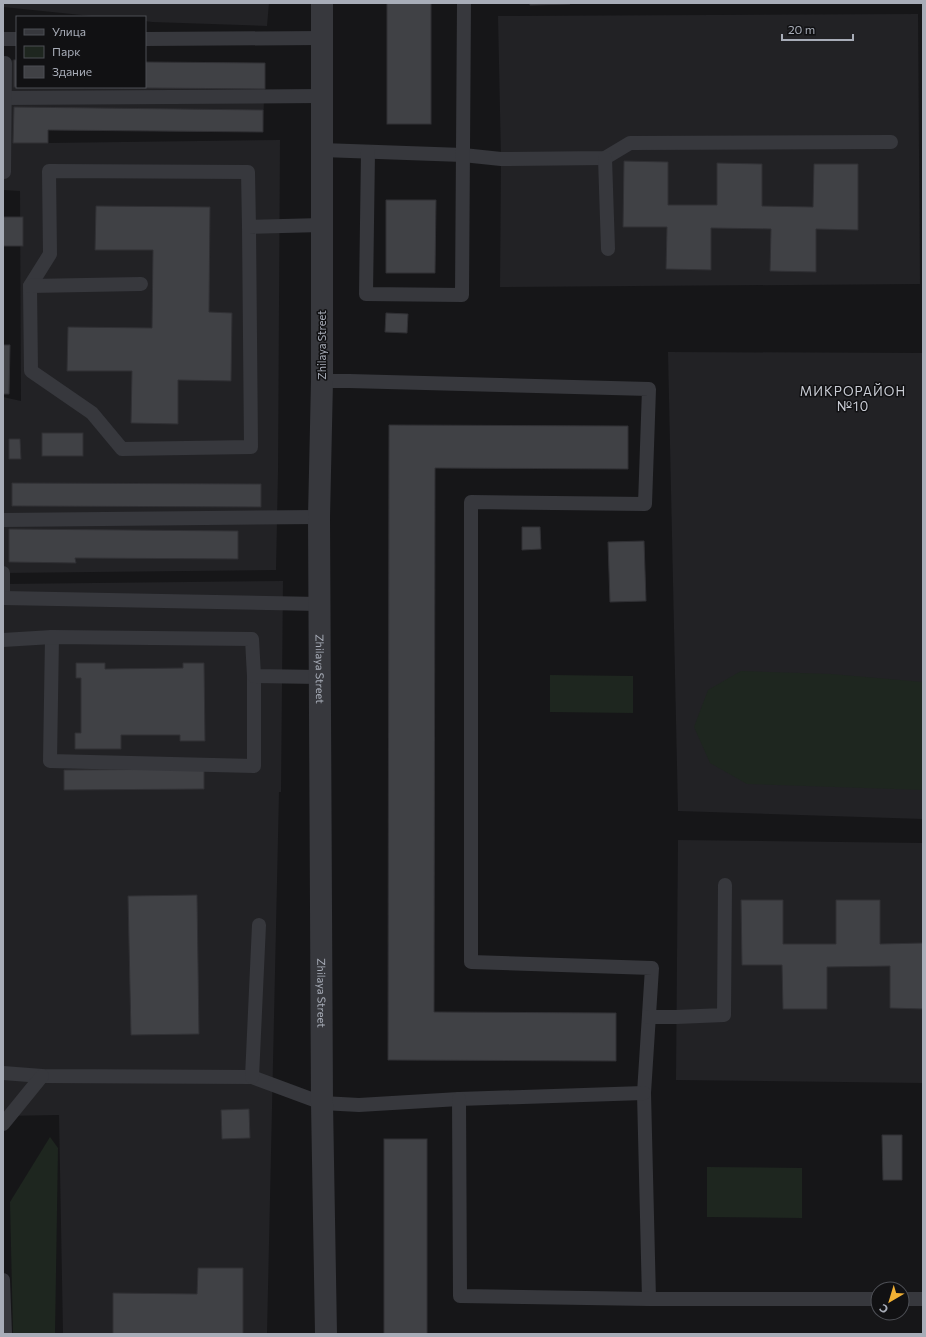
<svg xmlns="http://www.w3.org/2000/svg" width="926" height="1337" viewBox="0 0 926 1337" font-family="Commissioner,sans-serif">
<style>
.built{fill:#222225}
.green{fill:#1e261f}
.building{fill:#404145;stroke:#303034}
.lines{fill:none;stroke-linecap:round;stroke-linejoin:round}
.lane{stroke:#37383d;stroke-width:14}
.street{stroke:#37383d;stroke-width:22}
.labels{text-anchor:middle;stroke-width:3;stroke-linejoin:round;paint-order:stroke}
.street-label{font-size:11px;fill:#a8adb8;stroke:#111113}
.quarter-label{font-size:13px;letter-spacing:1px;fill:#c9ccd4;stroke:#111113}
</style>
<rect width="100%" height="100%" fill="#161618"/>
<g class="built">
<polygon points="3,3 269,3 267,26 152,22 145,21 145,17 101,17 3,7"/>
<polygon points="918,14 920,284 500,287 501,159 498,16"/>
<polygon points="17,60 17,87 145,87 145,62 265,63 263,132 48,130 48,143 280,140 278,472 276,570 3,573 3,397 21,401 20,191 3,190 3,61"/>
<polygon points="668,352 923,353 923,819 678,811"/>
<polygon points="283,581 281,792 279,792 267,1334 63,1334 59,1115 3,1116 3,584"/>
<polygon points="678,840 923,843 923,1083 676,1080"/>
</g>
<g class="green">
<polygon points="741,671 831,674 923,682 923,790 747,784 710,763 694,727 708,690"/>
<polygon points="550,675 633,676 633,713 550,712"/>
<polygon points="50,1137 58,1148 55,1334 13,1334 10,1202"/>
<polygon points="707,1167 802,1168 802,1218 707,1217"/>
</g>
<g class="building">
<rect x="387" y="3" width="44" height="121"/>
<polygon points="530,3 570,3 570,4 530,5"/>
<rect x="14" y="60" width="3" height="27"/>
<polygon points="145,62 265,63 265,89 22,87 145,87"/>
<polygon points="14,107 263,110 263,132 48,130 48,143 13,143"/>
<polygon points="624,161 668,162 668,205 717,205 717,163 762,164 762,206 813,207 814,164 858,164 858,230 816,229 816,272 770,271 771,229 711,228 711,270 666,269 667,227 623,227"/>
<polygon points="386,200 436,200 435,273 386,273"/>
<polygon points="96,206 210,207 209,312 232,313 231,381 178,380 178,424 131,423 132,371 67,371 68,327 152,328 153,250 95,250"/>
<rect x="3" y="217" width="20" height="29"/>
<polygon points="386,313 408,314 407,333 385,332"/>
<polygon points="3,345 10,345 9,394 3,394"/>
<polygon points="389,425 628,426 628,469 435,468 434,1012 616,1013 616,1061 388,1060"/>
<rect x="42" y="433" width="41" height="23"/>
<polygon points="9,439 20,439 21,459 9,459"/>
<polygon points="12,483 261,484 261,507 12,506"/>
<polygon points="522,527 540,527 541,549 522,550"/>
<polygon points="9,529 238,531 238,559 75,558 76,563 9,562"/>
<polygon points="644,541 646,601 610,602 608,542"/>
<polygon points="76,663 105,663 105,669 183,668 183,663 204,663 205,741 180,741 180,735 121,735 121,749 75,749 75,733 81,733 81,678 76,678"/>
<polygon points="204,769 204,789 64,790 64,770"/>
<polygon points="197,895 199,1034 131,1035 128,896"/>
<polygon points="741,900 783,900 783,944 836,944 836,900 880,900 880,944 923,943 923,1009 890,1008 890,966 827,967 827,1009 783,1009 782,965 742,965"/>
<polygon points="249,1109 250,1138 222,1139 221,1110"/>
<polygon points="882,1135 902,1135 902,1180 883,1180"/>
<rect x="384" y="1139" width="43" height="195"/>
<polygon points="198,1268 243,1268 243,1334 113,1334 113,1293 197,1294"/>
</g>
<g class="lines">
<g class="lane">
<polyline points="3,39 17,39"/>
<polyline points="145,39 322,38"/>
<polyline points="4,98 322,96"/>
<polyline points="322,150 463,155 501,159 605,158 630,143 891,142"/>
<polyline points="368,152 366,294 462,295 464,3"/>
<polyline points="605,158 608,249"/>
<polyline points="4,172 5,63"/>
<polyline points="249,227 248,172 49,171 50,254 30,286 31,371 92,413 122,449 251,447 249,227 322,225"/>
<polyline points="30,286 141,284"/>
<polyline points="322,381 349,381 649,389 645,504 471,502 471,962 652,968 644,1093 649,1299"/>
<polyline points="3,520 319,517"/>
<polyline points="3,573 3,598"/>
<polyline points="3,598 320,604"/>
<polyline points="52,637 50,761 254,766 254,676"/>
<polyline points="3,640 52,637 252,639 254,676 320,677"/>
<polyline points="649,1017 676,1017 724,1015 725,885"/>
<polyline points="3,1073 42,1076 252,1077 322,1103 359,1105 459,1099 644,1093"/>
<polyline points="252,1077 259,925"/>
<polyline points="459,1099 460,1296 649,1299 878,1299"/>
<polyline points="3,1124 42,1076"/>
<polyline points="3,1280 5,1334"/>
<polyline points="902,1299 923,1299"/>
</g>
<path class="street" id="s1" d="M322,3V381L319,517L322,1103L326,1334"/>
</g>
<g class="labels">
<g class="street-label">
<text transform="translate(322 345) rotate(-90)" y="4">Zhilaya Street</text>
<text dy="4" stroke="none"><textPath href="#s1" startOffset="666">Zhilaya Street</textPath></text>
<text dy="4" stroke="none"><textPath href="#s1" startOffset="990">Zhilaya Street</textPath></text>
</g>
<g class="quarter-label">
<text x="853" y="396">МИКРОРАЙОН<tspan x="853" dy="15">№10</tspan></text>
</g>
</g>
<rect width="926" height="1337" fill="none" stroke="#a8adb8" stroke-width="8"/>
<rect x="16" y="16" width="130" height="72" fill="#111113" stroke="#4d4f55"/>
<rect x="24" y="29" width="20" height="6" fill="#37383d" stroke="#4d4f55"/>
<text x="52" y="36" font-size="12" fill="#a8adb8">Улица</text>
<rect x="24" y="46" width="20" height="12" fill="#1e261f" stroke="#4d4f55"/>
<text x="52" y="56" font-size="12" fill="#a8adb8">Парк</text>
<rect x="24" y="66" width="20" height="12" fill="#404145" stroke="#4d4f55"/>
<text x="52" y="76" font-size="12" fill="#a8adb8">Здание</text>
<g transform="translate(890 1301) rotate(218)"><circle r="19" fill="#111113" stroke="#4d4f55"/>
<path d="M0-3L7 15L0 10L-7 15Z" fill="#f2b134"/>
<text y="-6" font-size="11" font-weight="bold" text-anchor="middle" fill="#a8adb8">С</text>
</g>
<path d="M782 34v6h71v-6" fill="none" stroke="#a8adb8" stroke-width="2"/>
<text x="788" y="34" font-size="12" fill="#a8adb8" stroke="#111113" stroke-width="3" paint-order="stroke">20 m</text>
</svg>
